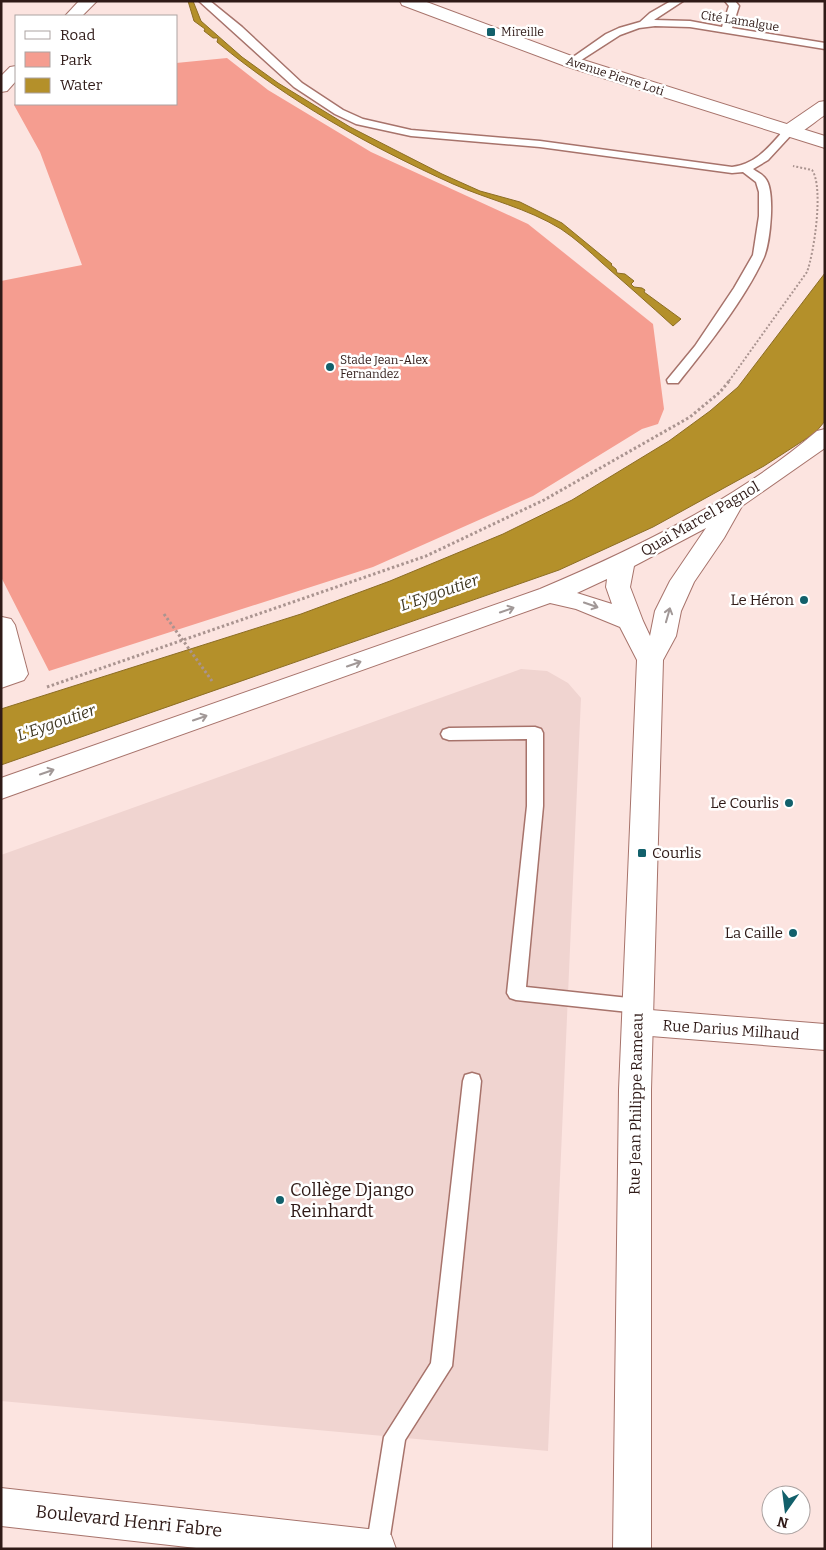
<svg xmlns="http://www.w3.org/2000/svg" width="826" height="1550" viewBox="0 0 826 1550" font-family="Bitter,serif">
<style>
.built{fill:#f0d4d0}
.green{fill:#f59d90}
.water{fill:#b4902a;stroke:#8c6d24}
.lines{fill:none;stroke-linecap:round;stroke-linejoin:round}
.service-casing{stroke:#a7736b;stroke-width:3}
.minor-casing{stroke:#a7736b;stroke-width:2}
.tertiary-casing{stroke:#a7736b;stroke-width:2}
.path-far1{stroke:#aa9490;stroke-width:2;stroke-dasharray:2 2;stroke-linecap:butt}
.path{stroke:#aa9490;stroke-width:3;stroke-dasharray:2.5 2.5;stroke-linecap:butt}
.service{fill:#fff;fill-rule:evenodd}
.minor{fill:#fff;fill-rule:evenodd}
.tertiary{fill:#fff;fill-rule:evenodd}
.oneway{stroke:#a19897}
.poi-dot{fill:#12606b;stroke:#fff;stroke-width:2}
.labels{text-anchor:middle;stroke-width:5;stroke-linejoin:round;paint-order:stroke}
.far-street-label{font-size:12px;fill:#2f1a17;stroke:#fff}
.far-poi-label{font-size:12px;fill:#2f1a17;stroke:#fff;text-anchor:start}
.street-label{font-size:15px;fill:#2f1a17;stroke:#fff}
.poi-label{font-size:15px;fill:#2f1a17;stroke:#fff;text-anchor:end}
.water-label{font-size:16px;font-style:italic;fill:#403822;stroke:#fff}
.near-poi-label{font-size:18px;fill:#2f1a17;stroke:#fff;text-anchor:start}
.near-street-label{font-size:18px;fill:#2f1a17;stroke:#fff}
</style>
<rect width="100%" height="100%" fill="#fce4e0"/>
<polygon class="built" points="521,669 547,671 568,683 581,698 548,1451 1,1401 1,855"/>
<polygon class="green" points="227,58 268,90 371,152 528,224 653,324 664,409 658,424 642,429 533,496 373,567 49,671 1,577 1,281 82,265 40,152 14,105 16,102 176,104 176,63"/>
<g class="water">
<path d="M188,1H193L201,21L242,57L278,83L350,127L442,174L480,191L520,202L562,223L612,264L611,265L616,269L617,273L625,274L634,281L631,284L634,287L642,288L645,290L644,292L681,319L673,326C650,305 626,284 602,263C589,251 576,239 561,229C527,208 489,200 453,184C369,146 288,101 217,42L218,38H213L204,31L205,29L194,21Z"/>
<polygon points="825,273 825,421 815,433 764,466 653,527 559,570 1,765 1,709 301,614 390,581 503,534 572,500 669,441 710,411 738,387"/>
</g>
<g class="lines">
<defs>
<g id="service">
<path d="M199,1H210L242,27L302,83L343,110L363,119L411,130L540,141L732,167C756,164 769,147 784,130H792L793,132L792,134L768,160L753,169C757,172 762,174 765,178C776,190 770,243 764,257C745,299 707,347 678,383H668L667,380L695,346L734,288L753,255L759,216V192L756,182L743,172L732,173L540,147L411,136L356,124L335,114L294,87Z"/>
<polygon points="671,1 683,1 654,20 690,21 722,27 729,6 725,1 735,1 739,6 732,28 825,43 825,49 690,27 655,26 639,28 620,35 575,64 567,64 566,62 606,34 619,28 640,22 650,13"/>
<polygon points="535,727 541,729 543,733 543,806 526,987 638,999 644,1001 647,1006 644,1011 638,1013 516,1000 510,998 507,993 527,806 527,739 449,740 443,738 441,734 443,730 449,728"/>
<polygon points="472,1073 479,1075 481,1081 452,1366 405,1440 388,1549 366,1549 384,1437 431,1363 463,1081 465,1075"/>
</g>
<g id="minor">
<polygon points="79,1 97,1 82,16 65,16"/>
<polygon points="16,66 16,81 7,91 1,92 1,76 10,67"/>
<path d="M825,101V115C812,123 797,140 781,136L779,132L781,128L819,102Z"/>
<polygon points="2,617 11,619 15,625 28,674 24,680 1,688"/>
<polygon points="638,1009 825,1024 825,1050 638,1035 627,1031 623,1022 627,1013"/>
</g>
<g id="tertiary">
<polygon points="400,1 424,1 577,58 825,136 825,148 565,66 402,5"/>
<path d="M825,429V448L742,506L724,538L694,582L681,611L676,636L663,660L651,1090V1549H613L619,1090L637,660L620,627L576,609L550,603L1,799V778L540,589C637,548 736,500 817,431ZM706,528L670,581L655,611L650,636L643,621L630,587L634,566ZM607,579L606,587L612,604L577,593Z"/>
<polygon points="1,1488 377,1530 391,1535 396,1549 205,1549 1,1526"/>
</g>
</defs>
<use href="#service" class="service-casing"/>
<use href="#minor" class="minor-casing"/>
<use href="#tertiary" class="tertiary-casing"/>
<path class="path-far1" d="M729,381L807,272C814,253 824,187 812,170L793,166"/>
<g class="path">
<polyline points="164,614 212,681"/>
<polyline points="47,687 426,556 544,500 690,417 720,392 730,380"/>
</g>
<use href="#service" class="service"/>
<use href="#minor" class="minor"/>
<use href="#tertiary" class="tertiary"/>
</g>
<defs><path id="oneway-shaft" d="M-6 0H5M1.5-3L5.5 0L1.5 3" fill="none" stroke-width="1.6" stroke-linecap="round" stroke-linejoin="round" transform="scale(1.25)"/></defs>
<g class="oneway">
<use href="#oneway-shaft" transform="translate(591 605) rotate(19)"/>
<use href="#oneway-shaft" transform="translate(507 610) rotate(-19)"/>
<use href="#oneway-shaft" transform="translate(668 615) rotate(-74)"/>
<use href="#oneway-shaft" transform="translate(354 664) rotate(-19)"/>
<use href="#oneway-shaft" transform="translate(200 718) rotate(-19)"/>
<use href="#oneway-shaft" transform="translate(47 772) rotate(-19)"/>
</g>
<g class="poi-dot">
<rect x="486" y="27" width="10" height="10" rx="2.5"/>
<circle cx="330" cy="367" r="5"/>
<circle cx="804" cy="600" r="5"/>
<circle cx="789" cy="803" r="5"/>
<rect x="637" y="848" width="10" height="10" rx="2.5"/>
<circle cx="793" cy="933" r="5"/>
<circle cx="280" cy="1200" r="5"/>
</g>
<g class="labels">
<g class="far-street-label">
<text transform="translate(740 21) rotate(9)" y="4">Cité Lamalgue</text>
<text transform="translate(615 76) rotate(18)" y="4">Avenue Pierre Loti</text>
</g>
<g class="far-poi-label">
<text x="501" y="36">Mireille</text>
<text x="340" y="364">Stade Jean-Alex<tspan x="340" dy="14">Fernandez</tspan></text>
</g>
<g class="street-label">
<text transform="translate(700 519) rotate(-30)" y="5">Quai Marcel Pagnol</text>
<text transform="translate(731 1030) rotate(4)" y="5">Rue Darius Milhaud</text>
<text transform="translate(636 1104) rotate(-89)" y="5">Rue Jean Philippe Rameau</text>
</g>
<g class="poi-label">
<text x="794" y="605">Le Héron</text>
<text x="779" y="808">Le Courlis</text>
<text x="652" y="858" text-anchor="start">Courlis</text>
<text x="783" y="938">La Caille</text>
</g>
<g class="water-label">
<text transform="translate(439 592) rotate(-19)" y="6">L'Eygoutier</text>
<text transform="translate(56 722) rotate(-19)" y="6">L'Eygoutier</text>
</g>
<g class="near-poi-label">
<text x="290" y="1196">Collège Django<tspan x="290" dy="21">Reinhardt</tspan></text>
</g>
<g class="near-street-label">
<text transform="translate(129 1521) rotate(6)" y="6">Boulevard Henri Fabre</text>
</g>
</g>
<rect width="826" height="1550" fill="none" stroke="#2f1a17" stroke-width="5"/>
<rect x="15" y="15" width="162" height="90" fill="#ffffff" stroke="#aca3a2"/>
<rect x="25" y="31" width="25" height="8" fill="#ffffff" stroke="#aca3a2"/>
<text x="60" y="40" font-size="15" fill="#2f1a17">Road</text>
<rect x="25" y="52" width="25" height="15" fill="#f59d90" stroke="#aca3a2"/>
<text x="60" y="65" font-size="15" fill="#2f1a17">Park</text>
<rect x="25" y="78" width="25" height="15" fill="#b4902a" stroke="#aca3a2"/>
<text x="60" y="90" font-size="15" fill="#2f1a17">Water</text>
<g transform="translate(786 1510) rotate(194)"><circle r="24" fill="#ffffff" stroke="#aca3a2"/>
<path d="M0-4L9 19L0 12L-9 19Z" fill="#12606b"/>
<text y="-8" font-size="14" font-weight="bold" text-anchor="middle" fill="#2f1a17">N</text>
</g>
</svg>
